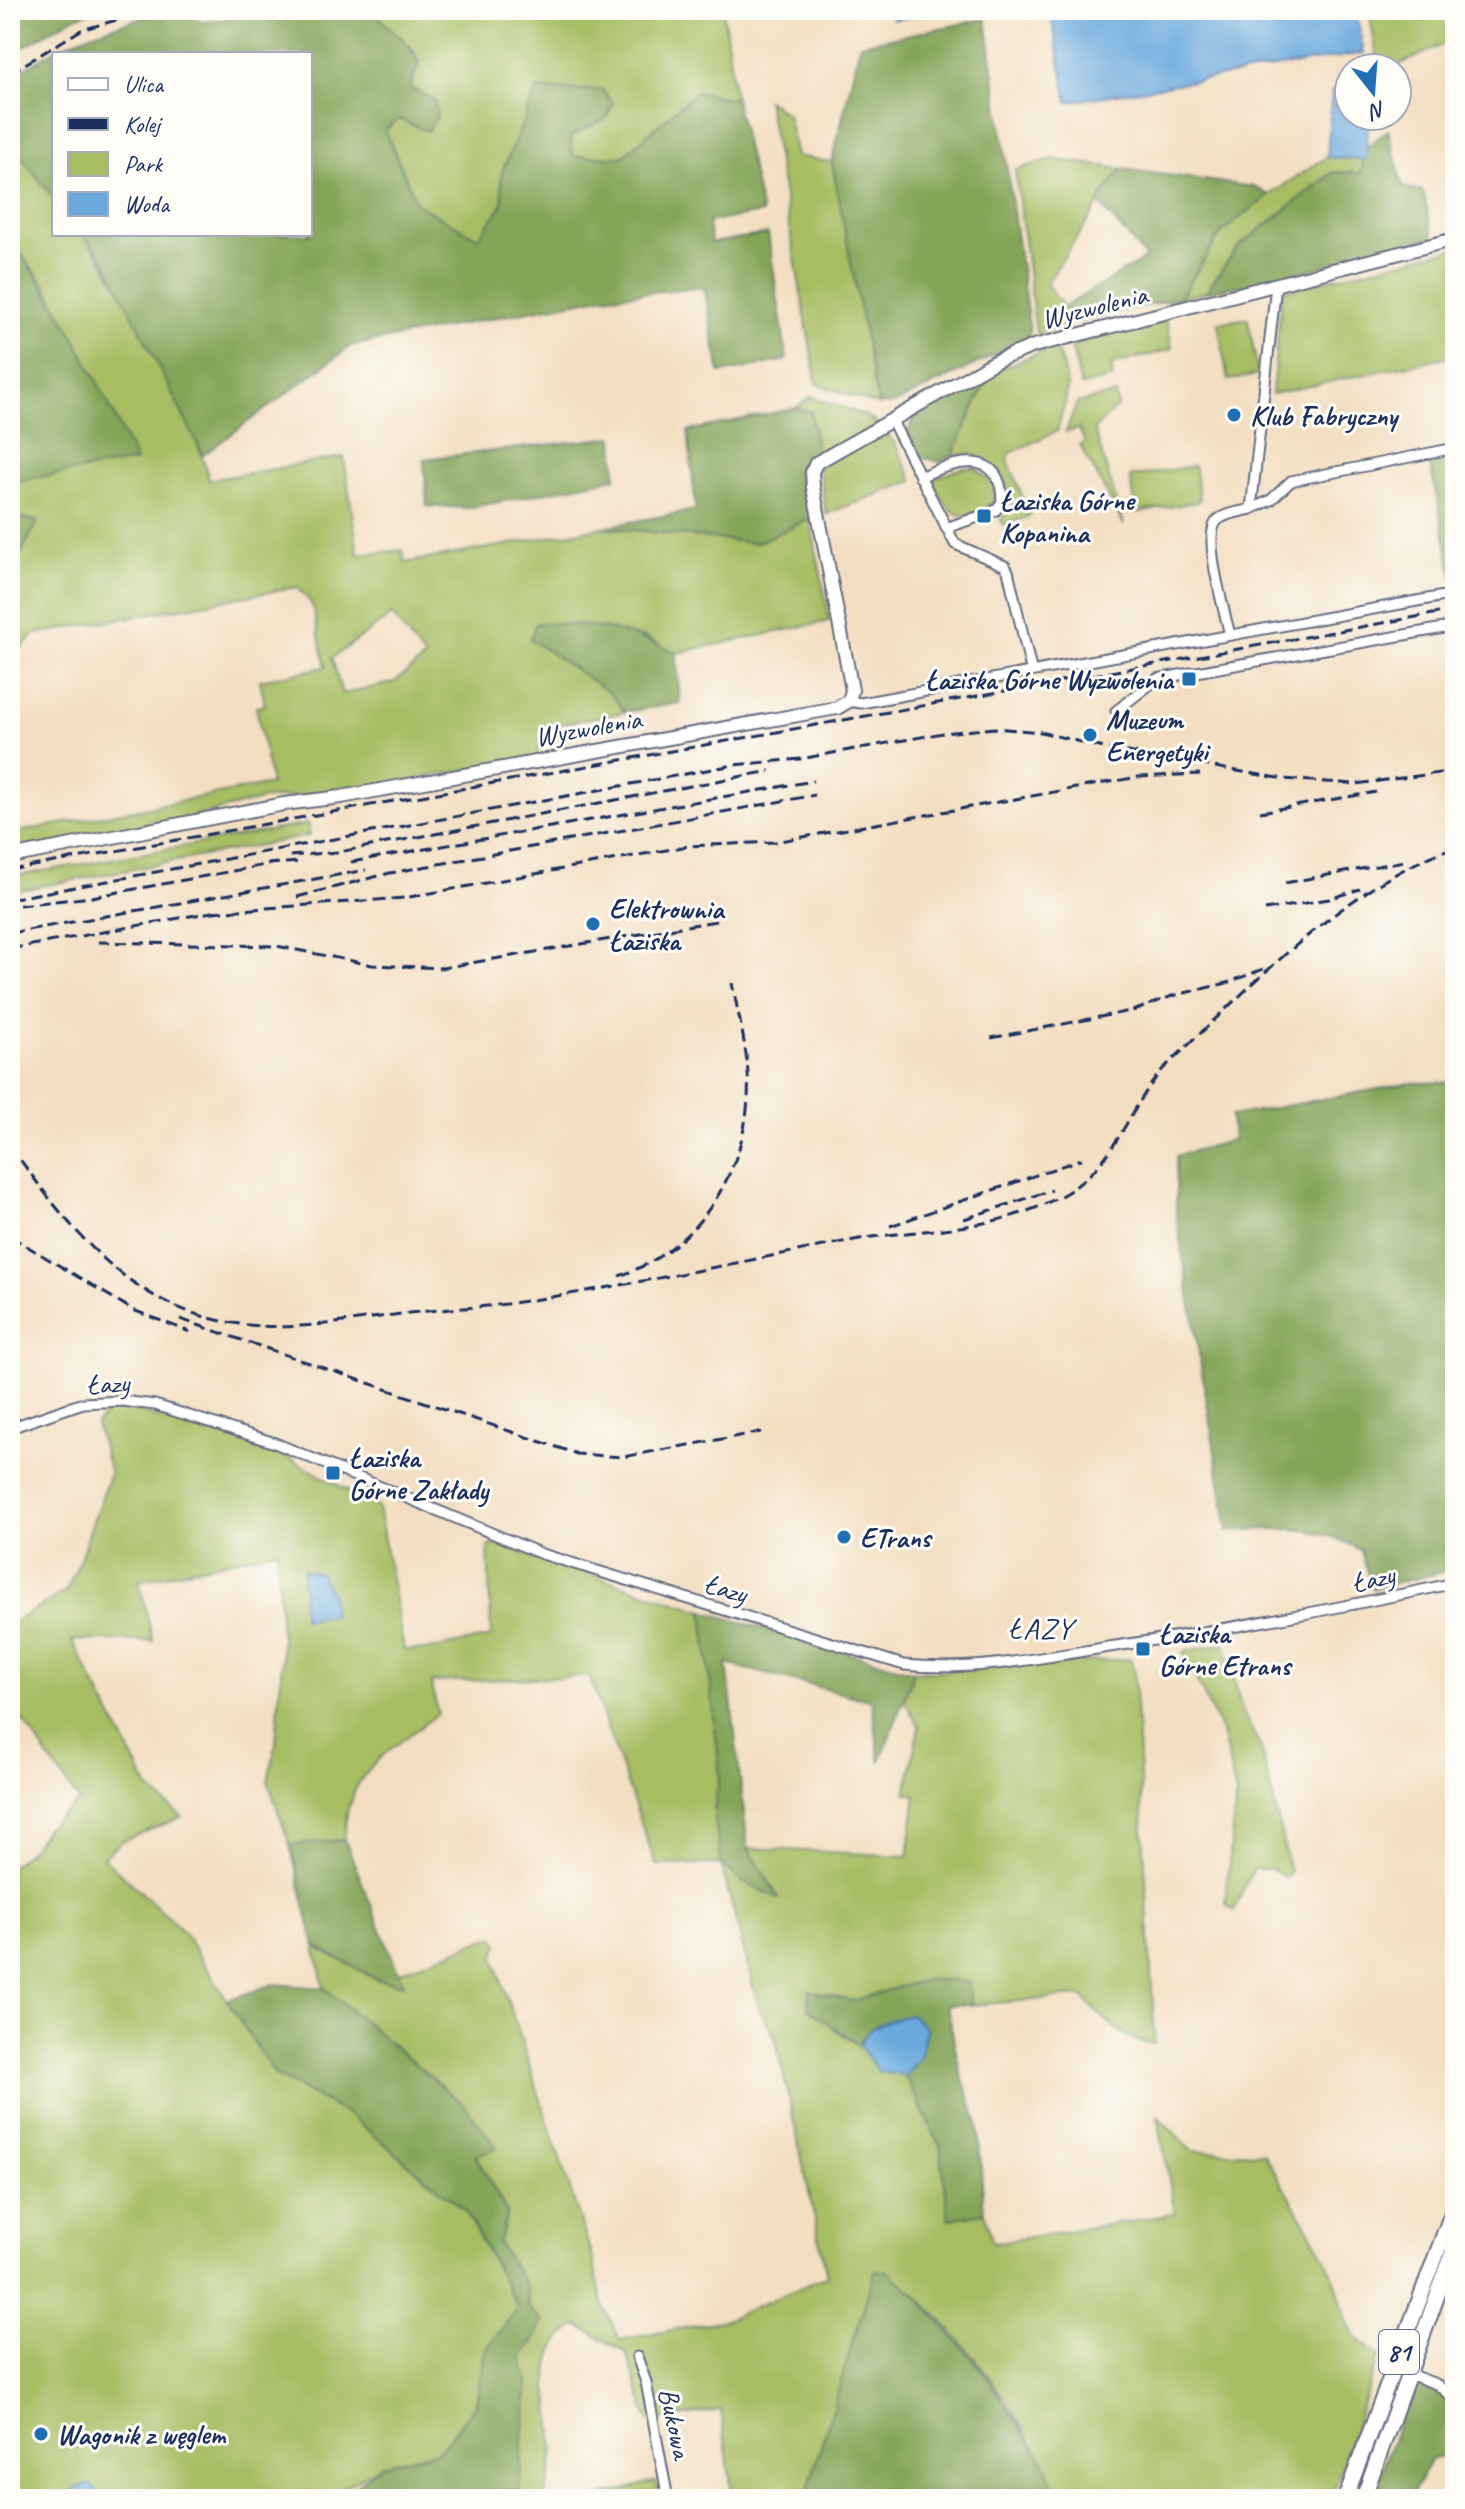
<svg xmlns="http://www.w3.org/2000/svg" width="1465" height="2509" viewBox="0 0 1465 2509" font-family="Caveat,sans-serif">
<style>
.green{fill:#a6bd62;stroke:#607660;stroke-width:2;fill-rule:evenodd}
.forest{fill:#84a458;stroke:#506a5b;stroke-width:2}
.water{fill:#6ba9dd;stroke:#436c9e;stroke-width:2}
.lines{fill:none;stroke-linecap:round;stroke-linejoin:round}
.stream{stroke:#6ba9dd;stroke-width:3}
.minor-casing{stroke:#676c81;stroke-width:13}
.tertiary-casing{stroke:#676c81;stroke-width:16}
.primary-casing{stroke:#676c81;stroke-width:18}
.minor{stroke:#fff;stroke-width:9}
.tertiary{stroke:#fff;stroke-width:12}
.primary{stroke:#fff;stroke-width:14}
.rail{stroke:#1b2f5e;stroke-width:3;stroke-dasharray:12 6;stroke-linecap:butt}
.poi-dot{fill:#1f6fb2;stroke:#fdfcf7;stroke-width:3}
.labels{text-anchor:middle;stroke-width:6;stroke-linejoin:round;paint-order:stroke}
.shield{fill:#fdfcf7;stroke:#5f6c8c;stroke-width:2}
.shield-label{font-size:26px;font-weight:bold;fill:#1b2f5e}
.street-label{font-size:28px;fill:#1b2f5e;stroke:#fdfcf7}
.poi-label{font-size:28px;font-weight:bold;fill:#1b2f5e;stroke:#fdfcf7;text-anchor:start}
.neighbourhood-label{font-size:30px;letter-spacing:2px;fill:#1b2f5e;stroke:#fdfcf7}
</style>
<rect width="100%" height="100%" fill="#fdfcf7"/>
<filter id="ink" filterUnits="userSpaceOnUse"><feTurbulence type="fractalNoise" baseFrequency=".0125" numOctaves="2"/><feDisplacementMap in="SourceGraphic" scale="16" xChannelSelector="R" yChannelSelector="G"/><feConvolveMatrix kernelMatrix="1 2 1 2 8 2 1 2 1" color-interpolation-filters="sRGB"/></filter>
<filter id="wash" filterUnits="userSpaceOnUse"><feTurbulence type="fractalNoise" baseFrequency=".006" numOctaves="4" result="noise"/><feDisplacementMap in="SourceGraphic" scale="32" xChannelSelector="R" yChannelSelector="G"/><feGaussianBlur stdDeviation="1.8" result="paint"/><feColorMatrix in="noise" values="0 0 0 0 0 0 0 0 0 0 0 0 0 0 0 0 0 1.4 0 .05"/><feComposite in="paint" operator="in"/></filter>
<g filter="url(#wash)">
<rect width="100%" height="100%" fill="#f3dec1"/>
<g class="green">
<path d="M374,10H645L647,19L684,15V10H723L735,99L696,92L622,157L573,156L570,136L607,118L612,103L501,174L503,203L479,239L417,204L385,130L399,119L419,63C408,36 390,34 374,10Z"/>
<polygon points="1369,10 1455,10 1455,29 1448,29 1449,42 1392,68 1379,68"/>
<polygon points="767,100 787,114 796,156 832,162 878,405 817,384"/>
<path d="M10,143L54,198V234H83C113,271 132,314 154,356C175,396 198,436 209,480L344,457L358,554L403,550L405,563L604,527L756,543L810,519L830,621L676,653L642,636L588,677L610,693L625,712L543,727L537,757L339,793L265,799L163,824L10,852V826L12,833L271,784L256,707L265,705L260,680L326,667L312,604L297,587L35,634L10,657V565L16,563L38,521L10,517V482L136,461L45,284L10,241ZM392,615L425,658L393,683L342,694L332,658Z"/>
<polygon points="1327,157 1365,160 1361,173 1333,172 1238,247 1206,292 1180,298 1221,233 1269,195"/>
<polygon points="1052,159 1122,169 1046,284 1064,307 1069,324 1040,334 1036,332 1015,170"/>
<polygon points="1455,248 1455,355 1272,394 1282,291"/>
<polygon points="1248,318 1258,375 1228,380 1218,323"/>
<polygon points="1167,321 1172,349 1111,365 1113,378 1081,386 1071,345"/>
<path d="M1055,346C1072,386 1069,390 1057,431L1010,453L1008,460L1030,516L1003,525L1001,519L1014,506L1000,470L972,454L953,455L990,373Z"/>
<polygon points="1116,394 1118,406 1094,429 1124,525 1080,445 1085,442 1079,429 1066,432 1077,403"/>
<path d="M811,396C828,404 848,408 865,416C891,428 902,456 913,481L826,514L811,413L796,408Z"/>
<polygon points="1194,466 1200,501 1137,513 1130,477"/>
<path d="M962,468H976L994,485L993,500C966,532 947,512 933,482L935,478Z"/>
<polygon points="308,824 309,836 10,892 10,877"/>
<path d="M113,1406L262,1444L378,1507L404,1650H427L491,1637L488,1546L499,1545L703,1611L720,1774L714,1813L778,1896L748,1848L908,1856L916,1795L906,1793L919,1726L904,1700L914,1672L1130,1659L1134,1670L1155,2044C1126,2045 1101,2015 1081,1996L971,2005L969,1983L899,1987L852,2001L810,1991L833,2028L860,2046L878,2071L905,2076L940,2145L949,2219L984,2213L993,2243L1175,2214L1158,2116L1192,2151L1263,2153C1285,2190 1310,2227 1329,2266C1349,2305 1335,2329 1379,2355L1331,2499H1057C1034,2429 971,2347 917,2296C906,2285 888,2278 875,2271L805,2499H733L721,2410L649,2422L626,2352L577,2325C527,2353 558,2412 553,2456C552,2471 547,2485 544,2499H518L528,2381L521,2356L534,2341L526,2286L498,2242L507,2212L475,2154L496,2147L464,2105L324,1988L315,1946L376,1979L403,1984L398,1972L493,1936L499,1945L494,1958L593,2259L604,2307L620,2340L725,2320L827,2276L776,2039L759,2008L721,1864L656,1865L589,1676L431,1682L438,1714C389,1751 343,1773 345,1840L290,1845L268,1781L276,1744L282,1659L277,1550L139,1581L153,1641L72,1640L149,1789L182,1817L122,1841L103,1857L183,1931L275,2075L348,2114L465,2210L518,2308L485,2351L476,2404L439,2451L381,2465L325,2499H10V1867L31,1850L46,1828L79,1801L10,1702V1624L66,1591L77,1567L110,1473L96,1424Z"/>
<polygon points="1225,1643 1242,1711 1261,1748 1290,1872 1285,1878 1272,1869 1253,1869 1234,1910 1225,1904 1236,1794 1222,1732 1183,1652"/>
<polygon points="656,2481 661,2499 594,2499 655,2481"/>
</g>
<g class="forest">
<polygon points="10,10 95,10 71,19 10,55"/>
<path d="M176,10H183L202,22L295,10H374C390,34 408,36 419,63L410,88L435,100L437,117L427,131L399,119L385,130L417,204L478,238L503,204L501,174L537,89L602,90L613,103L607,118L570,136L573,156L622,157L696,92L735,99L762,213L708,222L711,243L768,234L787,360L720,373L704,287L601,297L351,346L203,455L105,260L83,234H310V54H54V198L10,143V80C59,39 116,24 176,10Z"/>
<polygon points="986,19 1030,333 1027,339 894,404 878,405 832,162 860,44"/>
<polygon points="1388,130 1403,187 1423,191 1433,237 1264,282 1206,292 1238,247 1334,172 1361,173 1366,148"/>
<polygon points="1122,169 1254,187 1269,195 1221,233 1179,298 1069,324 1064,307 1146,258 1098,202"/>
<path d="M10,241C65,308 99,384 136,461L10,482Z"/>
<polygon points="990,373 953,455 941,462 919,457 908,431 915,416"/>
<polygon points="796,408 811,412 817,455 804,464 810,519 756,543 604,527 696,510 688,431"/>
<polygon points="614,437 616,478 469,508 427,506 424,459"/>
<polygon points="1455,454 1455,586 1429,459"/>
<polygon points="10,517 38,521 16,563 10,565"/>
<path d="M536,623C589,623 629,629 676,653L680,703L625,712L610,693L530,639Z"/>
<path d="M1455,1082V1569L1372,1589L1361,1551C1317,1522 1278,1529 1228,1531L1176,1214V1156L1233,1140L1231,1116L1411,1083Z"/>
<polygon points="703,1611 914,1672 880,1762 872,1701 727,1664 748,1848 779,1898 744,1883 721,1864 714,1813 720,1774"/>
<polygon points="345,1840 398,1972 403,1985 376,1979 315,1946 290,1845"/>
<polygon points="928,1979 969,1982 971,2005 947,2005 959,2068 978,2123 984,2213 949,2219 940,2145 905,2076 920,2057 926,2030 861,2039 860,2046 808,2008 809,1991 852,2001"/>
<polygon points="274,1984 324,1988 464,2105 497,2148 475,2155 507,2213 498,2243 526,2286 528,2306 542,2321 534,2341 521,2356 528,2381 518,2499 340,2499 381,2465 439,2451 476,2404 485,2351 518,2308 465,2210 348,2114 275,2075 227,2000"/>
<polygon points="875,2270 887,2271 915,2294 980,2367 1046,2465 1057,2499 805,2499"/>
<polygon points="1413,2382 1434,2389 1452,2403 1455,2457 1431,2458 1410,2499 1371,2499"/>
</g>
<g class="water">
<polygon points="891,10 946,10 893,20"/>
<polygon points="1050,10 1356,10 1364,53 1068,102"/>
<polygon points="1332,90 1349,91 1349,116 1369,116 1365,160 1327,157"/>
<polygon points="303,1570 320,1573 331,1594 333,1615 303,1619"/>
<path d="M912,2015L926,2029L920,2057L905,2076L878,2071L860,2046C866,2023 893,2019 912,2015Z"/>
<polygon points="90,2484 103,2499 68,2499 74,2489"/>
</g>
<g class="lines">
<polyline class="stream" points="1451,10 1455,61"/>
</g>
</g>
<g filter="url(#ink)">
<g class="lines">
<defs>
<g id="minor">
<polyline points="1276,285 1251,509 1271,500 1291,481 1455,448"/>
<polyline points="892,421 955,544 1005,566 1008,571 1031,669"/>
<path d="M920,477C954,461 1002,447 1002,502L995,511L946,528"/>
<path d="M1230,635C1225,613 1203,540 1216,522C1223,513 1241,512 1251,509"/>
<polyline points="849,701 861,703 1455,594"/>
<polyline points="1116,711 1157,679 1455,626"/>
<path d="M10,1428L83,1403L122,1401L155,1405L275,1443L542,1554L904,1665C973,1672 1040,1658 1109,1647C1225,1630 1340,1608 1455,1583"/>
<polyline points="637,2357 646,2382 668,2499"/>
<polyline points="1409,2374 1436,2384 1455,2399"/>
</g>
<polyline id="tertiary" points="10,857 284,804 341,797 837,708 849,701 852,690 813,487 812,472 816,463 996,361 1034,346 1455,239"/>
<g id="primary">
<polyline points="1345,2499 1455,2205"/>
<polyline points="1363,2499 1455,2247"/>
</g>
</defs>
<use href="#minor" class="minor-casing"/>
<use href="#tertiary" class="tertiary-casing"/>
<use href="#primary" class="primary-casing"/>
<use href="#minor" class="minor"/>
<use href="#tertiary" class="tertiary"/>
<use href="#primary" class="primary"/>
<g class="rail">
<polyline points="10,73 81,30 152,10"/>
<polyline points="1260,812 1376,792"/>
<polyline points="290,856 339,852 770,771"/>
<polyline points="351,862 813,781"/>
<polyline points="267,864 303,862"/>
<polyline points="10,870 1455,610"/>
<polyline points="1285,883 1404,861"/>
<polyline points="297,897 390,873 815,795"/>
<polyline points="10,899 734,765 800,759 943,733 995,728 1041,732 1104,748 1284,779 1356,784 1455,771"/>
<polyline points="19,905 92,897 276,863"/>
<polyline points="1265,910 1329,899 1360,889"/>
<polyline points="212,912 404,898 688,846 775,842 1138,777 1200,774"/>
<polyline points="10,933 366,870"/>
<polyline points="98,942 277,946 372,965 442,968 716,921"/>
<polyline points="10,949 223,910"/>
<polyline points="991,1038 1136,1010 1172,996 1227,983 1266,968"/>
<path d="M10,1146C62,1216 113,1290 202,1316C275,1337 336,1322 409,1313C441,1309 474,1308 506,1304C623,1287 738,1262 854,1240C926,1227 990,1233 1057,1198C1116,1167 1123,1116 1163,1069C1246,991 1346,884 1455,847"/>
<polyline points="964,1219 1052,1190"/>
<polyline points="890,1226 1082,1159"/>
<polyline points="10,1236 133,1310 190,1332"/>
<path d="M619,1276C703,1248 753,1161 748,1074C746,1044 738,1013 732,983"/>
<polyline points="180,1319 577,1454 622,1457 761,1432"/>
</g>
</g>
</g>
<g class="poi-dot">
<circle cx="1234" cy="415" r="8"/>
<rect x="976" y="508" width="16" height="16" rx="4"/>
<rect x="1181" y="671" width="16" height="16" rx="4"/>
<circle cx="1090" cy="735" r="8"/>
<circle cx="593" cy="924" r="8"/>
<rect x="325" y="1465" width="16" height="16" rx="4"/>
<circle cx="844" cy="1537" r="8"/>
<rect x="1135" y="1641" width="16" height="16" rx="4"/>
<circle cx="41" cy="2434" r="8"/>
</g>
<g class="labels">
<rect class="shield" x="1379" y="2330" width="40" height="44" rx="6"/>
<g class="shield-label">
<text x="1399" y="2361">81</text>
</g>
<g class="street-label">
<text transform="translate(1094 306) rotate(-14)" y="10">Wyzwolenia</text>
<text transform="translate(588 727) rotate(-10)" y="10">Wyzwolenia</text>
<text transform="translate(108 1383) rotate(-2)" y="10">Łazy</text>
<text transform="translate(1373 1578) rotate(-12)" y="10">Łazy</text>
<text transform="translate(726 1588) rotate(17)" y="10">Łazy</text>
<text transform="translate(676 2423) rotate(78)" y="10">Bukowa</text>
</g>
<g class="poi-label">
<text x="1250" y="425">Klub Fabryczny</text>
<text x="1000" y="510">Łaziska Górne<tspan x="1000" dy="32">Kopanina</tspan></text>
<text x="1173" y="689" text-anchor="end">Łaziska Górne Wyzwolenia</text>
<text x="1106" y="729">Muzeum<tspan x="1106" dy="32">Energetyki</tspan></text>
<text x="609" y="918">Elektrownia<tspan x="609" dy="32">Łaziska</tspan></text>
<text x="349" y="1467">Łaziska<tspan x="349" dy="32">Górne Zakłady</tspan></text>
<text x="860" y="1547">ETrans</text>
<text x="1159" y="1643">Łaziska<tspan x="1159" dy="32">Górne Etrans</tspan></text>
<text x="57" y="2444">Wagonik z węglem</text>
</g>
<g class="neighbourhood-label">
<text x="1041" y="1638">ŁAZY</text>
</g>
</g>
<rect width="1465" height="2509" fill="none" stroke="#fdfcf7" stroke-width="40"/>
<rect x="52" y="52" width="260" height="184" fill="#fdfcf7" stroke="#a3aaba" stroke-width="2"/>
<rect x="68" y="78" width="40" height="12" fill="#ffffff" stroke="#a3aaba" stroke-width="2"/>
<text x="124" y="92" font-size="24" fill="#1b2f5e">Ulica</text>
<rect x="68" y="118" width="40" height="12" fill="#1b2f5e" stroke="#a3aaba" stroke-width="2"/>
<text x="124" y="132" font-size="24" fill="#1b2f5e">Kolej</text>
<rect x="68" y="152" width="40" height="24" fill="#a6bd62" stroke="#a3aaba" stroke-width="2"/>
<text x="124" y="172" font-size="24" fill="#1b2f5e">Park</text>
<rect x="68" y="192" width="40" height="24" fill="#6ba9dd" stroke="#a3aaba" stroke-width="2"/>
<text x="124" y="212" font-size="24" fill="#1b2f5e">Woda</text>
<g transform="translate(1373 92) rotate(163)"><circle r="38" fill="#fdfcf7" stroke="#a3aaba" stroke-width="2"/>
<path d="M0-6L14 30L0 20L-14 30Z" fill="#1f6fb2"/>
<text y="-12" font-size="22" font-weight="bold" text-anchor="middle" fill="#1b2f5e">N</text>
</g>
</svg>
